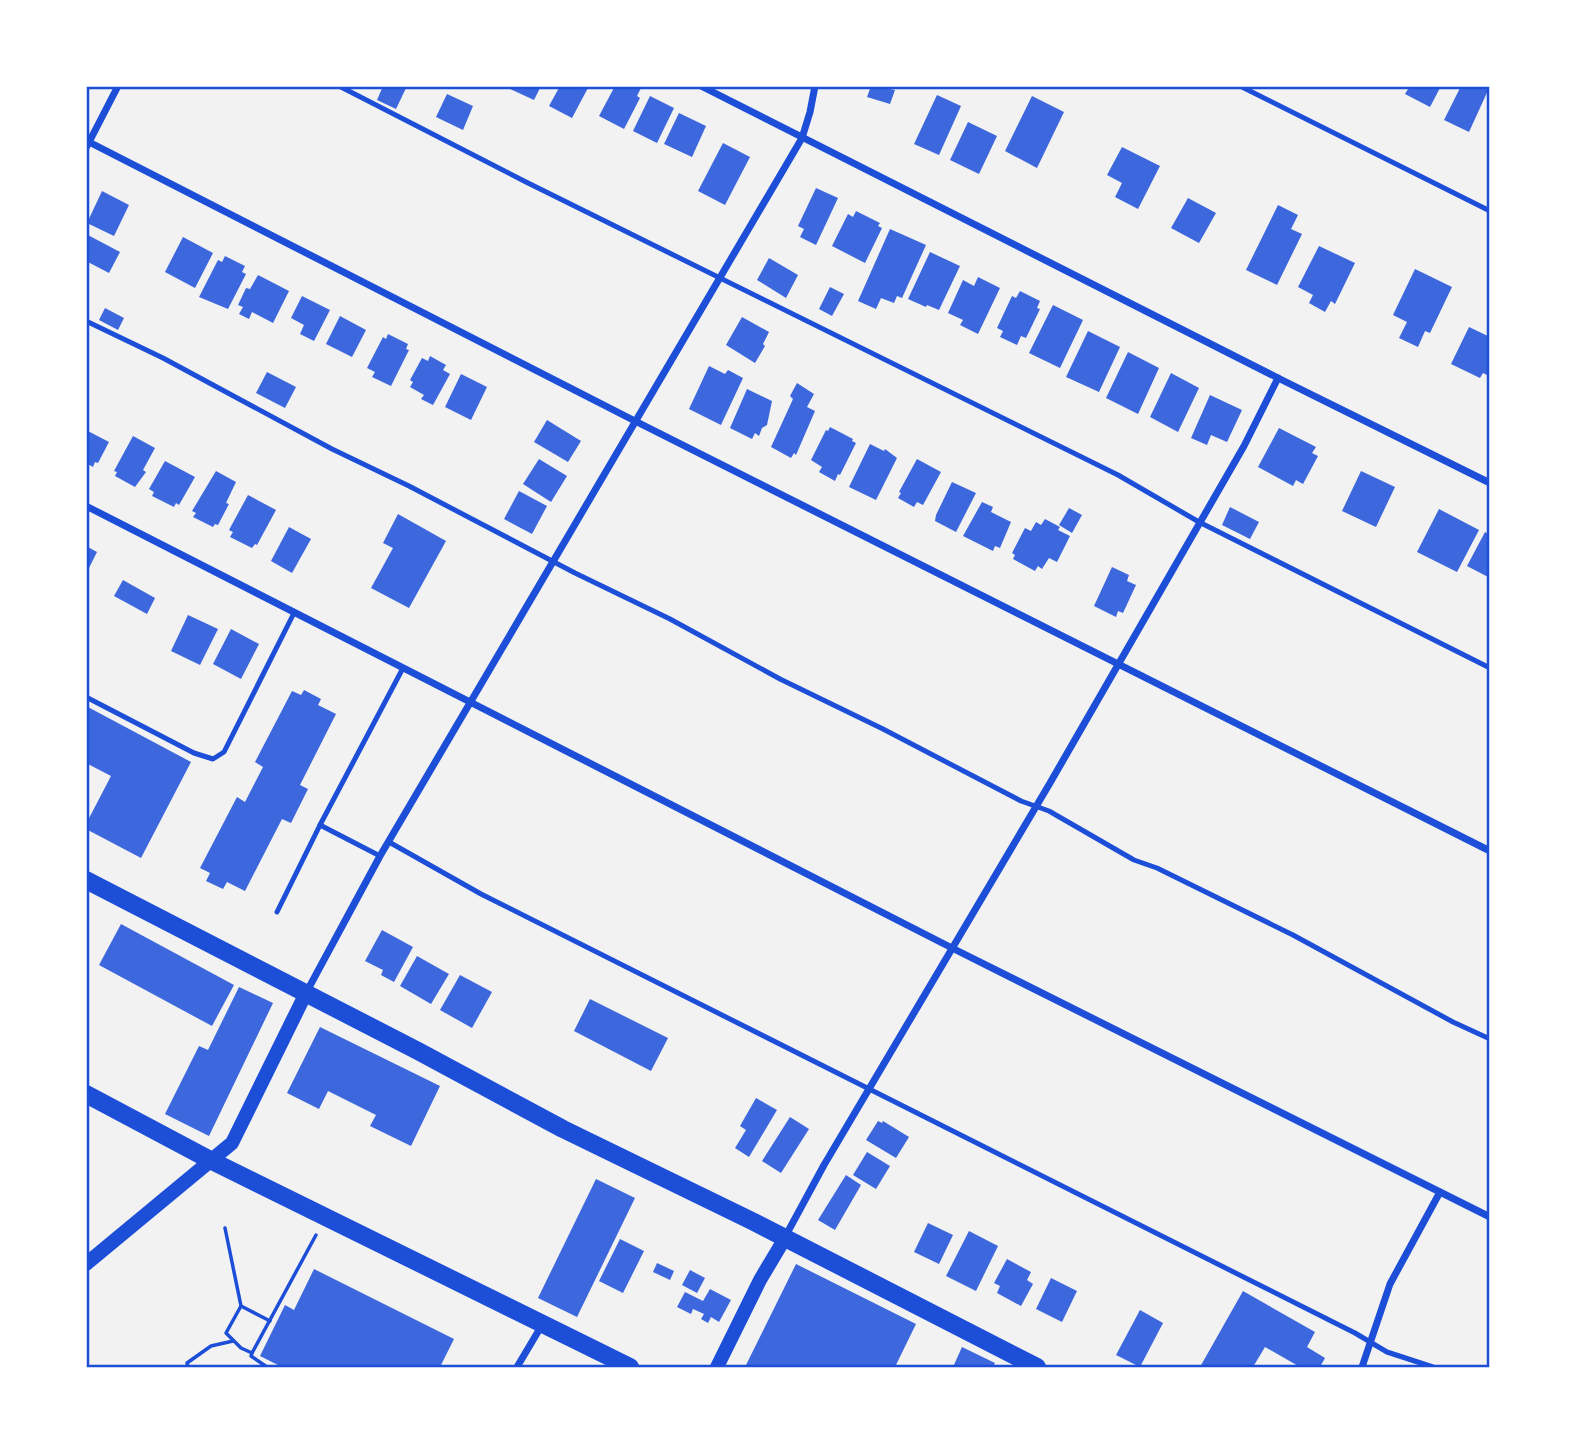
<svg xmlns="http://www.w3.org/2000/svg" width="1576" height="1453" viewBox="0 0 1576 1453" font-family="Figtree,sans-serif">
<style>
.building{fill:#3d67dc}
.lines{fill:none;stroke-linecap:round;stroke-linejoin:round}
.path{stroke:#1d4ed8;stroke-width:3.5}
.service{stroke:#1d4ed8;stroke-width:5}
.minor{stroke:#1d4ed8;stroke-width:7}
.secondary{stroke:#1d4ed8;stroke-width:14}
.primary{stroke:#1d4ed8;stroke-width:18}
.neatline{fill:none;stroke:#1d4ed8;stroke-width:2.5}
</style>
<rect width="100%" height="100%" fill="#f2f2f2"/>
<g class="building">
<polygon points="383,86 407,86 396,109 377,100"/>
<polygon points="508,86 541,86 534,100 508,88"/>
<polygon points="560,86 589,86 572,118 549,106"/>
<polygon points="615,86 636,86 641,88 637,96 640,98 624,129 599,116"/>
<polygon points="871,86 891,86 890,89 895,90 890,104 867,97"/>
<polygon points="1410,86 1441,86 1430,107 1405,94"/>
<polygon points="1461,86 1490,86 1469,132 1444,120"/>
<polygon points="447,94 473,106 463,130 436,117"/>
<polygon points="937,95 961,106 939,155 914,144"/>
<polygon points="650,96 674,108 657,143 633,131"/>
<polygon points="1032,96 1064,112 1037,168 1005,151"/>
<polygon points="679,113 706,126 692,157 664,144"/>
<polygon points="968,122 997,136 979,174 950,160"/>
<polygon points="723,143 750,157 725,205 698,191"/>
<polygon points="1122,147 1160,166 1138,209 1115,197 1122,183 1107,175"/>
<polygon points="816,188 838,198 816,245 800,237 804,229 798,226"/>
<polygon points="102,191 129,205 114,236 87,223"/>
<polygon points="1188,198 1216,213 1199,243 1171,228"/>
<polygon points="1278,205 1298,215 1291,229 1302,234 1277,285 1246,270"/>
<polygon points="856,211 880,223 878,226 882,228 865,263 832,246 848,214 853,217"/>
<polygon points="890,229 926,245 902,298 897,296 894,303 881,298 876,309 858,301"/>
<polygon points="86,234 120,252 109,273 86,261"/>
<polygon points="183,237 213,253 195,288 165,272"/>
<polygon points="1319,246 1355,263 1335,304 1331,301 1325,312 1309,303 1313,295 1298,287"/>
<polygon points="930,252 960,266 939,310 927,305 926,307 908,299"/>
<polygon points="225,256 245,266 242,272 246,274 228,309 199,297 218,260 222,262"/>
<polygon points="769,258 798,275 786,298 757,280"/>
<polygon points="1415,269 1452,287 1430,333 1425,331 1418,347 1399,338 1407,322 1393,315"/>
<polygon points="258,275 289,291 273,323 252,312 249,319 239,314 243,307 238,305 246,288 250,289"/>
<polygon points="978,277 1000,288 978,334 960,325 963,320 948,313 963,280 974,286"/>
<polygon points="830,287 844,294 832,316 819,309"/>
<polygon points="1020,291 1040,301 1037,308 1040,309 1026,338 1021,336 1017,345 1000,337 1003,331 997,328 1012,296 1016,298"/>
<polygon points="302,296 330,310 314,341 300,334 304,325 291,318"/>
<polygon points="1053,305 1083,320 1060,368 1029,353"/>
<polygon points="105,308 124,318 118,330 99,320"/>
<polygon points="340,316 366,330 352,357 326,344"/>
<polygon points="742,317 769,332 763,344 765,346 755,363 726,345"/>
<polygon points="1469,327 1490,337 1490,367 1487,375 1483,373 1480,378 1451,364"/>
<polygon points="1088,331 1120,347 1099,392 1066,377"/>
<polygon points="388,334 408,344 406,349 409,350 391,386 372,377 375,372 367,368 383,337 386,339"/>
<polygon points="1128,352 1159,368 1138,414 1106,398"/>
<polygon points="430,356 446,365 443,370 450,374 433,405 421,399 424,395 410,387 413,382 410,380 422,358 428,361"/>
<polygon points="709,366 725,374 728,370 743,378 721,425 689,409"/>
<polygon points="267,372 296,387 285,408 256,393"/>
<polygon points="1171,373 1199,388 1178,432 1150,417"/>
<polygon points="461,374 487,387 471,420 445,407"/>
<polygon points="797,383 814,394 807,407 815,411 796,455 794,453 791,458 771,447 793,399 790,396"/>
<polygon points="747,389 772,401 767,425 762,428 759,436 755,433 752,439 730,428"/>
<polygon points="1210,395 1242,410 1227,442 1211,435 1207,445 1191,438"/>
<polygon points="547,420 581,441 568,462 534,442"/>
<polygon points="830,427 853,439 852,441 856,443 840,475 838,474 835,481 819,472 822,467 811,460 826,430 828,431"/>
<polygon points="1279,428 1316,447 1312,453 1318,456 1303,484 1296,480 1293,486 1258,467"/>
<polygon points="86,430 109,442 98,463 95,462 93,467 86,463"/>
<polygon points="133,436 155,448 143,470 146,472 135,487 115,476 117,472 114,471"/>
<polygon points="870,444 884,451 885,449 897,458 876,500 849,487"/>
<polygon points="539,459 567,476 551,502 523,484"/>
<polygon points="917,459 941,472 923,505 917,502 914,507 898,498 901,493 899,492"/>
<polygon points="165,461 195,477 179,505 176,503 174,507 152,496 154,492 149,489"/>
<polygon points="216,471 236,482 226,503 229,504 218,525 215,524 213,527 193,517 196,513 192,511"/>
<polygon points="1361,471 1395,487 1376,527 1342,511"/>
<polygon points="952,482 976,493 956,532 935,521 936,515"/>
<polygon points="519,491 547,506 532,534 504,519"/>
<polygon points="248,495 276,510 257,545 255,544 252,548 230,537 233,532 229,530"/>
<polygon points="982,502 993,507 991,512 1011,522 1000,548 995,546 993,551 963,536"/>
<polygon points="1230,507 1259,522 1250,539 1222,525"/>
<polygon points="1069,508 1082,515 1072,533 1059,525"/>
<polygon points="1439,509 1479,530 1457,572 1417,552"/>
<polygon points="398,514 446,541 409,608 371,588 393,548 383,543"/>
<polygon points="1045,519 1060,527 1058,530 1070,536 1057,562 1049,558 1042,569 1038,566 1035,571 1013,559 1015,555 1012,553 1025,528 1031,531 1036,522 1041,525"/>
<polygon points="289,527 311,539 292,573 271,561"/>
<polygon points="1485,532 1490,535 1490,578 1467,566"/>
<polygon points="86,546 97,552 86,574"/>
<polygon points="1112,567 1129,575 1127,581 1136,585 1123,613 1118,611 1116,617 1094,606"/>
<polygon points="123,580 155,598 147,614 114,596"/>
<polygon points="188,615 218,629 200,665 171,651"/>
<polygon points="231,629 259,644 241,679 213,664"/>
<polygon points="304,690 321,699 318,705 336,714 300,785 308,789 291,823 282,819 245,891 227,882 223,889 206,881 210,873 200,868 237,797 245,802 263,767 255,762 292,691 301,695"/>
<polygon points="86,706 191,762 141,858 86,829 86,824 111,776 86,763"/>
<polygon points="121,924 234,985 212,1026 99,965"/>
<polygon points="382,930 413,947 394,982 381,975 383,970 365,961"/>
<polygon points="417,956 449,974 431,1004 400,986"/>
<polygon points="460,975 492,992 472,1028 440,1010"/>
<polygon points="239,987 273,1003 209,1136 165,1114 199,1046 208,1050"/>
<polygon points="590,999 668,1038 651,1071 574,1031"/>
<polygon points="320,1027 440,1086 411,1146 370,1126 376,1115 328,1091 319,1109 287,1093"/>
<polygon points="756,1098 777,1110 749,1157 735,1148 746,1130 740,1126"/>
<polygon points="790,1117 809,1129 781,1173 762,1161"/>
<polygon points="878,1121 882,1123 883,1121 909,1137 896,1158 866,1140"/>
<polygon points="867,1152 890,1166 876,1189 853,1175"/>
<polygon points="846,1175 861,1185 835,1230 818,1220"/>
<polygon points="596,1179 635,1198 577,1317 538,1298"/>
<polygon points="928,1223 953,1235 939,1264 914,1252"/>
<polygon points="969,1231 998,1246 976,1291 946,1276"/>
<polygon points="620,1239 644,1251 623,1293 599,1281"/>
<polygon points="1007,1259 1031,1272 1027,1280 1033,1284 1021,1306 997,1293 1000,1286 994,1283"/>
<polygon points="657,1263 674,1271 670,1280 653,1272"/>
<polygon points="796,1264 916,1324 895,1367 745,1367"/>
<polygon points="314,1269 454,1339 440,1367 282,1367 260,1356 285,1305 294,1310"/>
<polygon points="690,1270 705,1278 697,1293 682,1285"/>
<polygon points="1051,1278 1077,1291 1062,1322 1036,1309"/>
<polygon points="710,1289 731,1300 719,1322 711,1317 708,1323 701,1319 704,1314 693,1309 691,1314 677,1307 685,1292 703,1301"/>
<polygon points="1243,1291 1315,1332 1307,1347 1325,1358 1320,1367 1300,1367 1265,1347 1253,1367 1200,1367"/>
<polygon points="1140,1310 1163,1323 1140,1367 1116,1355"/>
<polygon points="962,1347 995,1363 993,1367 953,1367"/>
</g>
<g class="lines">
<g class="path">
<polyline points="225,1228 241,1306 270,1321"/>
<polyline points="241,1306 226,1333 241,1348 252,1353"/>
<polyline points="188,1367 187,1363 211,1346 233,1341"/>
<polyline points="267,1367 251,1356 252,1353 316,1235"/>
</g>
<g class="service">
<polyline points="339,86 524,181 1118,475 1199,522 1490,668"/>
<polyline points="1240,86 1490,211"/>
<polyline points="86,321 163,358 332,449 409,486 575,573 670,619 780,679 883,729 1021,801 1049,811 1134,860 1157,868 1293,935 1453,1022 1490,1039"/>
<polyline points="86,697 194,753 213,759 224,752 294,613"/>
<polyline points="320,825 380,856"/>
<polyline points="389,842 481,894 1355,1333 1387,1352 1433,1367"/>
<polyline points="277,912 320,825 403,668"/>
</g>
<g class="minor">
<polyline points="701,86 1278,378 1490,483"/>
<polyline points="89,142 635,421 1490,851"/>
<polyline points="86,148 118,86"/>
<polyline points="86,506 952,948 1490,1217"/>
<polyline points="306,993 380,856 802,138 810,112 815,86"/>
<polyline points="785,1237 824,1165 1050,783 1244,446 1278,378"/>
<polyline points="517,1367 542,1325"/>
<polyline points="1362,1367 1390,1284 1440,1192"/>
</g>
<g class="secondary">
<polyline points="86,1264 232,1143 306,993"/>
<polyline points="717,1367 760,1280 785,1238"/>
</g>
<g class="primary">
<polyline points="86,880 418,1051 563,1129 752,1221 1037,1367"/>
<polyline points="86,1094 212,1161 630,1367"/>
</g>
</g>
<rect width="1576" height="1453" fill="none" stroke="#ffffff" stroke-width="175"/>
<rect x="88" y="88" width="1400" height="1278" class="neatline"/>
</svg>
